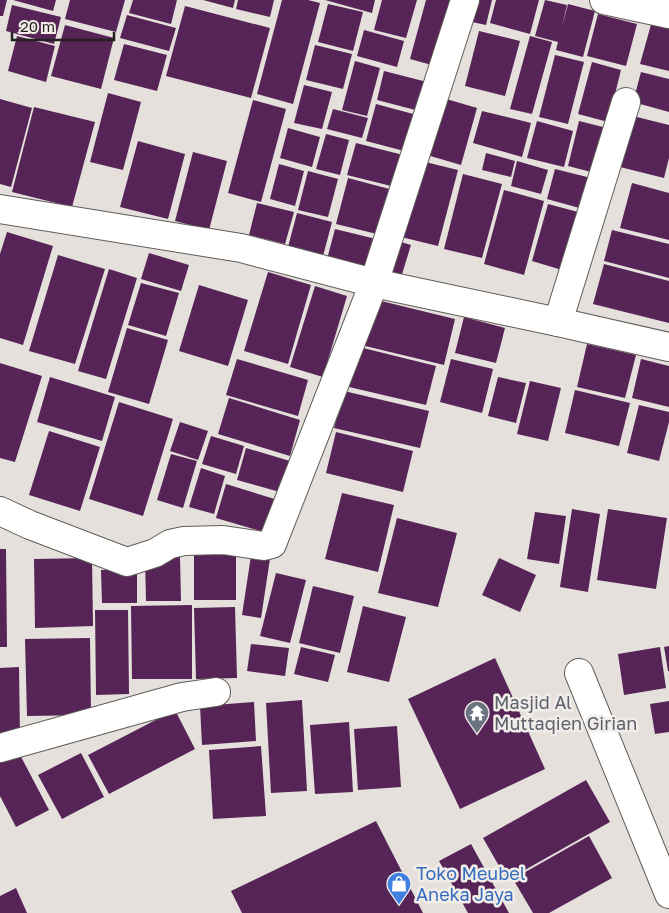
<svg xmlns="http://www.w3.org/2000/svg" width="669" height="913" viewBox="0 0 669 913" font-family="'Golos Text',sans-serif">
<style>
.building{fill:#572458}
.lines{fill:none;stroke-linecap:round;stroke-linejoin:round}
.minor-casing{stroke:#605d58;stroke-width:30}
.minor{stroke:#fff;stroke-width:28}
.labels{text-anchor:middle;stroke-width:5;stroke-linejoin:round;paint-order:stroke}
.worship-label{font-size:18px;fill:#5b616d;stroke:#f2ede8;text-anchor:start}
.shop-label{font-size:18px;fill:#366cbe;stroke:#f2ede8;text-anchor:start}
</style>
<rect width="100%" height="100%" fill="#e5e0db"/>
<g class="building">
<polygon points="0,0 7,0 3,16 0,16"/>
<polygon points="13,0 56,0 53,11"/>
<polygon points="70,0 125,0 116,32 65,19"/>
<polygon points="133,0 177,0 171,24 129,13"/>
<polygon points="203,0 235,0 233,8"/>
<polygon points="238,0 274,0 270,17 236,9"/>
<polygon points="282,0 308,0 320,3 293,104 257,94"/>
<polygon points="325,0 375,0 372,13"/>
<polygon points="382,0 417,0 406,38 374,30"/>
<polygon points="426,0 457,0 439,67 410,59"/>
<polygon points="478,0 492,0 486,25 472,22"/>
<polygon points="496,0 539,0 530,34 490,23"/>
<polygon points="545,0 567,5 562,27 568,4 595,11 583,57 556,50 558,42 535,36"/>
<polygon points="328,4 363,12 353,51 318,42"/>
<polygon points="12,5 61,17 54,44 6,31"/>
<polygon points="185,6 270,28 251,98 166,76"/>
<polygon points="598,14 637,24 626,66 587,56"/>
<polygon points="127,15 176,28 169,51 120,38"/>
<polygon points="652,21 669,26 669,71 640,64"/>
<polygon points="65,25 114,38 101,89 51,76"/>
<polygon points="364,30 404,41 397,67 357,56"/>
<polygon points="479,31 520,41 505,96 465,86"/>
<polygon points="17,36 55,46 46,82 8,71"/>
<polygon points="530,36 552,42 532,114 510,109"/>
<polygon points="124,44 167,55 157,91 114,80"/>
<polygon points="315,45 352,54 343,89 306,80"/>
<polygon points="555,55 584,62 568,124 539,117"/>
<polygon points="355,61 380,68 367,116 342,110"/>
<polygon points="592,62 621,70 608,122 578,114"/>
<polygon points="384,71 431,83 423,112 377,100"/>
<polygon points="641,72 669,79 669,112 633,102"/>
<polygon points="304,85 332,92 322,129 294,123"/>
<polygon points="108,93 141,102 123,170 90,162"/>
<polygon points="443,98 477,108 461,165 427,155"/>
<polygon points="0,99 32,108 11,187 0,184"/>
<polygon points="253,100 286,109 261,202 228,193"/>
<polygon points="376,104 417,115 408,152 366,141"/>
<polygon points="34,107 95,122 72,207 12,192"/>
<polygon points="333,109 368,118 362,138 327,129"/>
<polygon points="482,111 531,123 522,157 473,143"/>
<polygon points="629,115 669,125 669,158 664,178 616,166"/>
<polygon points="537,121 573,131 564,167 527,158"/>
<polygon points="579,121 607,128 595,173 568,166"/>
<polygon points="288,128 320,137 312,167 280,158"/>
<polygon points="326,134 349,140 340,175 316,169"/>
<polygon points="138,141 185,154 168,219 120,207"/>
<polygon points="356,143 407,156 399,188 347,175"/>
<polygon points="193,152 227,161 209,230 175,221"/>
<polygon points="486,153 515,161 511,177 482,170"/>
<polygon points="417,160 458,170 438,246 397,236"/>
<polygon points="517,161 548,170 541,194 511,186"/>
<polygon points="279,164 304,171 295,206 270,199"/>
<polygon points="555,169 591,178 583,209 547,199"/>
<polygon points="308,171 338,179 328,217 298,210"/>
<polygon points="463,174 502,184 482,258 444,249"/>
<polygon points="348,178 397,191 385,236 336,224"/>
<polygon points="632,183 669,193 669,240 620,228"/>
<polygon points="504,190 544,201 524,275 484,264"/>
<polygon points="257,203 294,212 285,244 249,235"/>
<polygon points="548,204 578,212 562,270 532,261"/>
<polygon points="297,213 332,222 323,256 288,247"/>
<polygon points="335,229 380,240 372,274 326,263"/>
<polygon points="612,230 669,244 669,278 604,261"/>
<polygon points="7,232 53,246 23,345 0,338 0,254"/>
<polygon points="394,240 411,245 399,284 382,278"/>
<polygon points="149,253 189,265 181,291 141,279"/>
<polygon points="58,255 105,269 75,364 29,351"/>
<polygon points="604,264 669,281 669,323 593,304"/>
<polygon points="109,269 137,278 106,379 78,371"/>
<polygon points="268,272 311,285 288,364 244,351"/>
<polygon points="141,283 179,293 166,336 128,325"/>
<polygon points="199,285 248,300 228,366 179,351"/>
<polygon points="315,286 347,296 323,377 290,367"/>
<polygon points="373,299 455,319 444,365 361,345"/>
<polygon points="464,317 505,328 496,363 455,353"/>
<polygon points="127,328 168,340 149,404 108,392"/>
<polygon points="587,344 636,355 625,398 577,387"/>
<polygon points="359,347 436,366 426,405 349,387"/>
<polygon points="237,359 308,380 298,416 226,395"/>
<polygon points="451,359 493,369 482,413 440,402"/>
<polygon points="641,359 669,366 669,407 632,398"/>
<polygon points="0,363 42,376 15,462 0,458"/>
<polygon points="50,377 115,397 102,441 37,422"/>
<polygon points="498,377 526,383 516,423 488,416"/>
<polygon points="530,381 561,388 548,441 517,434"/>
<polygon points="575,390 630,403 619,446 565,433"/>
<polygon points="344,391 429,411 420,448 334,428"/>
<polygon points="229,398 300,420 290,456 218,434"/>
<polygon points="119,402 173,419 143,516 89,499"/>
<polygon points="639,405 669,412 669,422 659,461 627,453"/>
<polygon points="180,422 208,431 198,460 170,451"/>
<polygon points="49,431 100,447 80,511 29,495"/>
<polygon points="336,432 413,451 403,492 326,473"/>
<polygon points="211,436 244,446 236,474 202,464"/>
<polygon points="246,448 290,461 280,492 237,480"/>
<polygon points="171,454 197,461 183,508 157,500"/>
<polygon points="201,468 225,476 214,514 189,507"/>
<polygon points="226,484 281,501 271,534 216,518"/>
<polygon points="342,493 394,505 378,572 325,559"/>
<polygon points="572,509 600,514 588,592 560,587"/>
<polygon points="608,509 667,518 656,589 597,580"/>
<polygon points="535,512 566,516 559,564 527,559"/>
<polygon points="397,518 457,533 438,607 378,593"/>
<polygon points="0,549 6,549 7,647 0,647"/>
<polygon points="252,549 271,552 261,618 242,615"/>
<polygon points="194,552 236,553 236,600 194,600"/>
<polygon points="180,557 181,601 146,601 145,558"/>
<polygon points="92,558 93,626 35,628 34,559"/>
<polygon points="499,558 536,575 520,612 482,595"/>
<polygon points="101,570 137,570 137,603 102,603"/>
<polygon points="276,573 306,580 290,643 260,636"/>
<polygon points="313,586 354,596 340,653 299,643"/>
<polygon points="192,605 192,679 132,679 131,606"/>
<polygon points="363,606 406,617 389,682 347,672"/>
<polygon points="235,607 237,678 196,679 194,608"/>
<polygon points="95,610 128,610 129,694 96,695"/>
<polygon points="90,638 91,715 27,716 25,639"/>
<polygon points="251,644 289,648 285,676 247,671"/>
<polygon points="669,646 669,671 668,671 664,647"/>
<polygon points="301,647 335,655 328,682 294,674"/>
<polygon points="660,647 666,688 624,695 618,654"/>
<polygon points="495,658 545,769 460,809 408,699"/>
<polygon points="19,667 20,737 0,738 0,668"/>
<polygon points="302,700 307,791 271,793 266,703"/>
<polygon points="669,701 669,732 655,734 650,704"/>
<polygon points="254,702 256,741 202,745 200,706"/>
<polygon points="175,710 195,749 109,794 88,755"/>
<polygon points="349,722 353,792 315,794 310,725"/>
<polygon points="397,726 401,787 358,790 354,729"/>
<polygon points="261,746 266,816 213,819 209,750"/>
<polygon points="18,751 49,810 16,827 0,796 0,760"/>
<polygon points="81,753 104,797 62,819 38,775"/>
<polygon points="586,780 610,822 507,880 483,838"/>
<polygon points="376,821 423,913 242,913 231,891"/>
<polygon points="589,836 612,878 549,913 533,913 513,879"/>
<polygon points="471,844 509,913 468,913 439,861"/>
<polygon points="16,888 27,913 0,913 0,896"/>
</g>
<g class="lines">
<defs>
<g id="minor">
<polyline points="604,0 669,14"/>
<polyline points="0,209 241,248 374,283 558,322 669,347"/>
<polyline points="558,322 626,102"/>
<polyline points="0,511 30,525 127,562 155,553 170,544 184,541 223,540 264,546 272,544 374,283 465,0"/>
<polyline points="579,673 669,894"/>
<polyline points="0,748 182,697 216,692"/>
</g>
</defs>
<use href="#minor" class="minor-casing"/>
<use href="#minor" class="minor"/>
</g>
<defs>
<symbol id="temple-pin" viewBox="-11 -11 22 30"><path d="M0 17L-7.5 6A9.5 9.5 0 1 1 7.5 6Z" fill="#6b7280" stroke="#f2ede8"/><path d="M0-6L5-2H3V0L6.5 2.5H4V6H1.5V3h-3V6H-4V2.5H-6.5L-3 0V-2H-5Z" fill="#fff"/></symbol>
<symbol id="shop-pin" viewBox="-11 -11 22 30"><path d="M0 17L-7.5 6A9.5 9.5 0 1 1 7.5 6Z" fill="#3f7fe0" stroke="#f2ede8"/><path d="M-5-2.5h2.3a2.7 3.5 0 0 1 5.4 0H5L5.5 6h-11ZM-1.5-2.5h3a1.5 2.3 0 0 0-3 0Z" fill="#fff"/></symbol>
</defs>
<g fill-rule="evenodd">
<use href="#temple-pin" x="463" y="699" width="28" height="38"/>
<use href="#shop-pin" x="385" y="870" width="28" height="38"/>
</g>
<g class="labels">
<g class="worship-label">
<text x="494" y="709">Masjid Al<tspan x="494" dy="21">Muttaqien Girian</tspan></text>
</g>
<g class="shop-label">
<text x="416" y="880">Toko Meubel<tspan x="416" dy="21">Aneka Jaya</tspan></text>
</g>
</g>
<path d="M12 32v8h102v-8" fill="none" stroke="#242220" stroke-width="2.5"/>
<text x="20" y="32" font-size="15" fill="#242220" stroke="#f2ede8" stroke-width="4" paint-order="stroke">20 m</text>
</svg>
